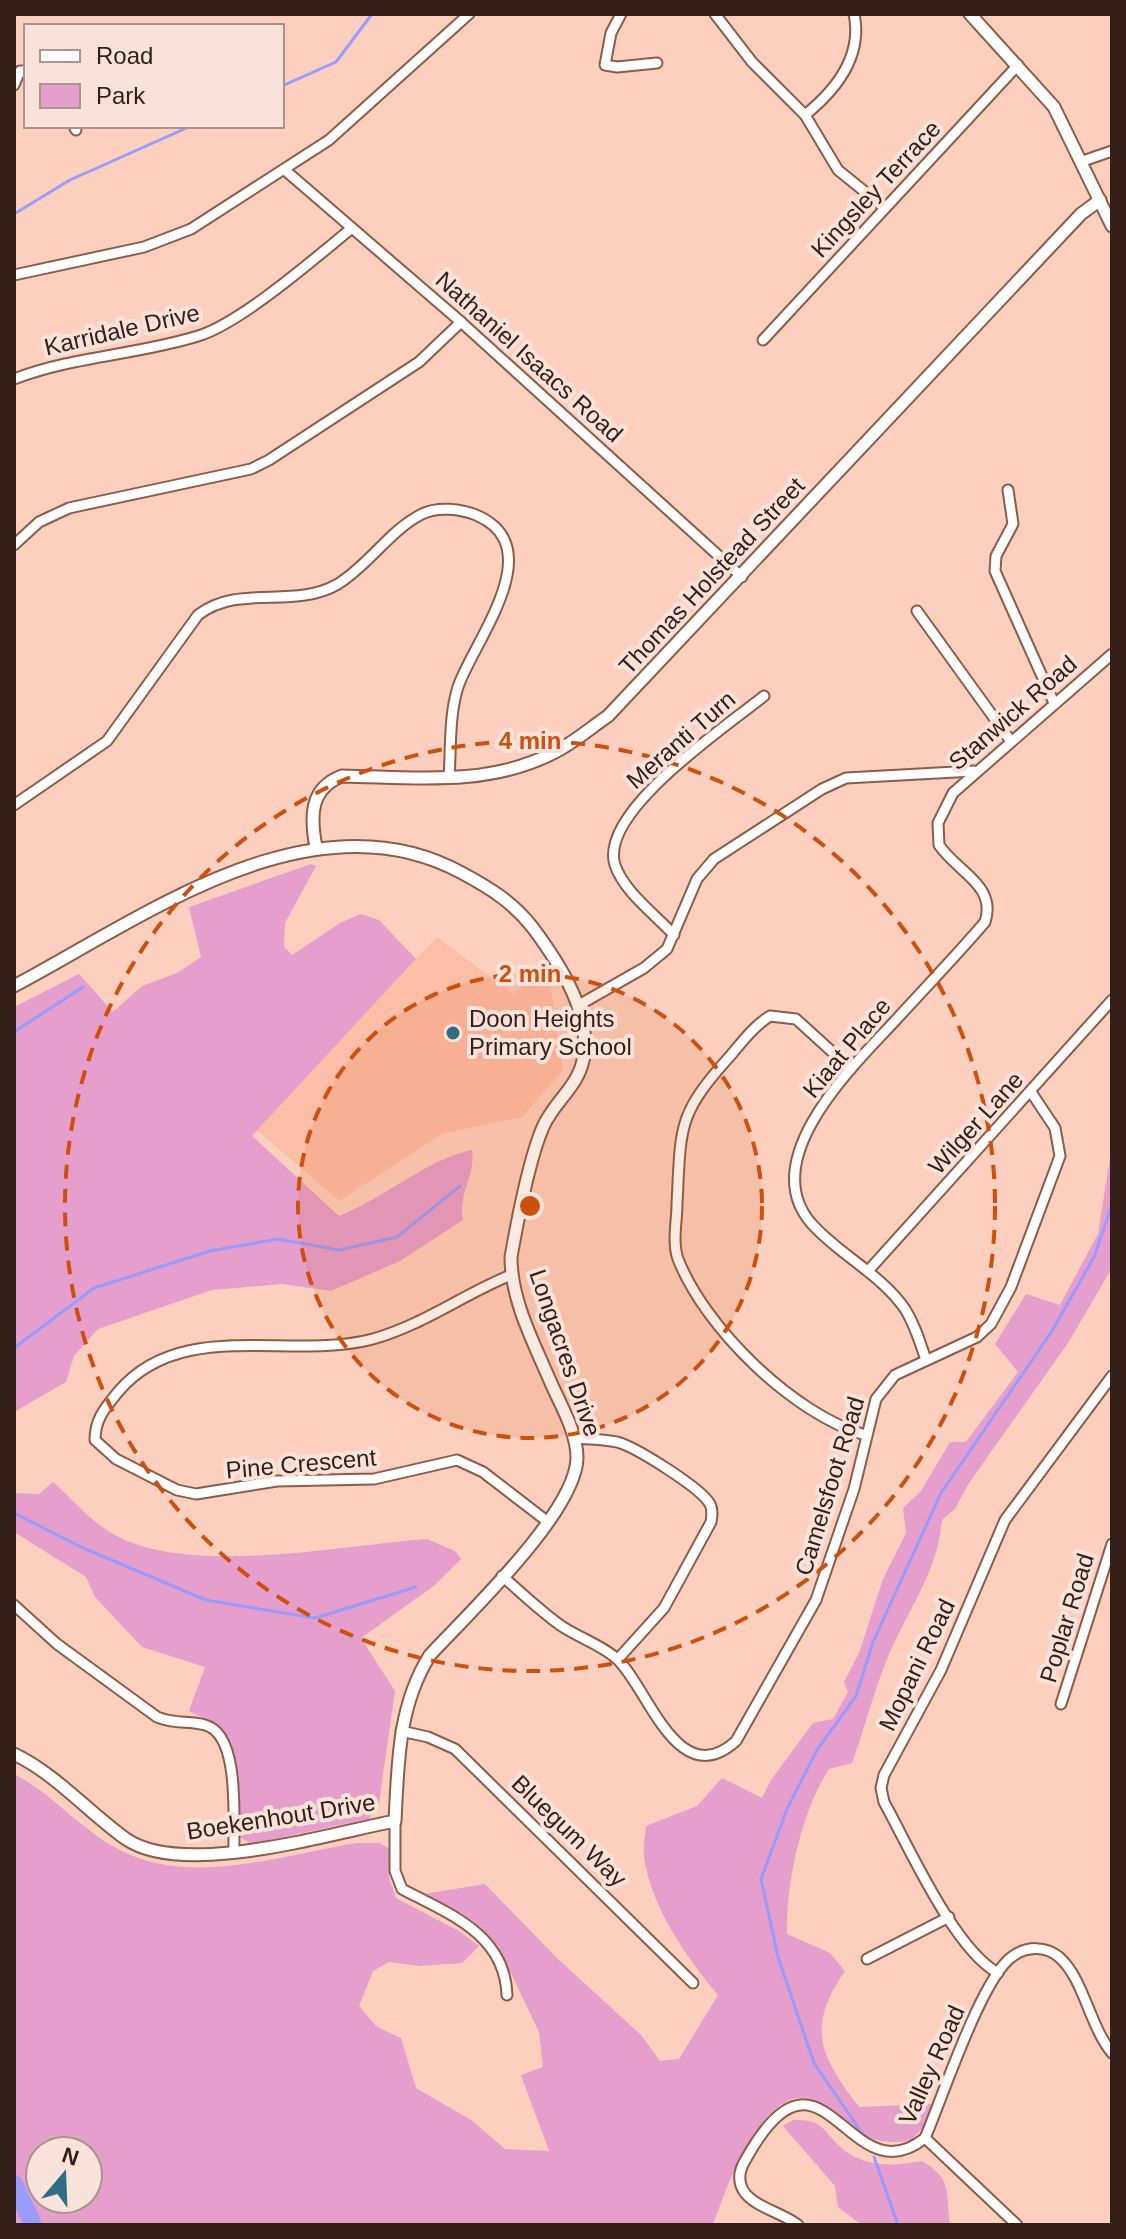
<svg xmlns="http://www.w3.org/2000/svg" width="1126" height="2239" viewBox="0 0 1126 2239" font-family="Helvetica,sans-serif">
<style>
.built{fill:#fdbea7}
.green{fill:#e69fcc;fill-rule:evenodd}
.lines{fill:none;stroke-linecap:round;stroke-linejoin:round}
.stream{stroke:#999cfe;stroke-width:3}
.river{stroke:#999cfe;stroke-width:18}
.minor-casing{stroke:#8c5c4a;stroke-width:13}
.tertiary-casing{stroke:#8c5c4a;stroke-width:15}
.minor{stroke:#fff;stroke-width:9}
.tertiary{stroke:#fff;stroke-width:11}
.ring{fill:none;stroke:#cd500e;stroke-width:4;stroke-dasharray:14 10}
.poi-dot{fill:#2e6f83;stroke:#f9e2d9;stroke-width:3}
.labels{text-anchor:middle;stroke-width:8;stroke-linejoin:round;paint-order:stroke}
.street-label{font-size:24px;fill:#331f17;stroke:#f9e2d9}
.poi-label{font-size:24px;fill:#331f17;stroke:#f9e2d9;text-anchor:start}
.centre{fill:#cd500e;stroke:#f9e2d9;stroke-width:4}
.ring-label{font-size:24px;text-anchor:middle;font-weight:bold;fill:#cd500e;stroke:#f9e2d9;stroke-width:8;stroke-linejoin:round;paint-order:stroke}
</style>
<rect width="100%" height="100%" fill="#fccfbe"/>
<polygon class="built" points="437,937 513,994 548,966 563,1071 522,1117 442,1134 339,1201 257,1130"/>
<g class="green">
<path d="M311,864L316,866L285,923L284,947L292,955L340,923L361,914L379,920L416,959L252,1136L339,1216C385,1198 427,1159 472,1150C476,1175 457,1196 463,1220L400,1261L331,1291L282,1284L212,1290L98,1329L74,1356L66,1382L14,1412V1007L79,974L113,1012L142,986L177,973L201,957L189,907Z"/>
<path d="M1112,1145V1268L1068,1343L969,1483L955,1509L942,1520C937,1574 908,1609 888,1657C873,1692 865,1728 852,1763L829,1769C801,1812 786,1883 787,1934L830,1953L845,1971C805,2028 821,2057 859,2107L932,2104L926,2124L911,2141C861,2146 860,2129 823,2105C768,2067 726,2188 713,2225H14V1774C53,1794 80,1829 118,1849C191,1888 280,1855 357,1843H379L390,1849L389,1878L396,1898L459,1931L479,1946L462,1963L420,1966L389,1962L373,1971L359,2006L377,2027L401,2038L416,2088L471,2120L505,2149L549,2151L521,2075L543,2067L539,2032L498,1946L479,1928L424,1894L485,1884L558,1959L641,2035L660,2061L679,2059L718,1995C687,1958 651,1907 644,1857C643,1848 645,1836 646,1826L697,1806L722,1778L762,1798L771,1780L813,1723L833,1719L848,1692L844,1682L859,1653L883,1579L906,1533L903,1508L921,1491L950,1442H966L1018,1372L995,1344L1026,1294L1060,1305L1098,1234ZM40,2151H88V2199H40Z"/>
<path d="M53,1482C71,1498 88,1518 108,1531C183,1579 340,1545 427,1539L455,1551L461,1559L435,1585L361,1638L395,1691L379,1803L369,1819L251,1844L240,1837C235,1780 249,1737 189,1711L205,1667L142,1647L95,1597L86,1577L14,1532V1493L39,1494Z"/>
<path d="M793,2120C826,2119 822,2132 844,2150C867,2168 895,2166 922,2161C954,2180 945,2192 950,2225H862L838,2207L835,2186L783,2126Z"/>
</g>
<g class="lines">
<g class="stream">
<polyline points="282,86 336,62 372,14"/>
<polyline points="14,214 70,180 191,126"/>
<polyline points="14,1032 83,987"/>
<polyline points="14,1348 94,1288 210,1251 278,1239 339,1250 397,1237 460,1186"/>
<polyline points="14,1513 83,1548 206,1600 315,1618 416,1587"/>
<polyline points="864,2136 814,2063 778,1957 761,1879 787,1809 817,1750 856,1696 873,1642 941,1493 1052,1331 1094,1257 1112,1205"/>
<polyline points="874,2157 898,2225"/>
</g>
<polyline class="river" points="14,2184 33,2225"/>
<defs>
<g id="minor">
<polyline points="621,14 611,33 605,65 617,67 657,63"/>
<polyline points="715,14 752,62 805,115 838,170 885,208"/>
<polyline points="14,85 20,71 26,71"/>
<path d="M805,115C836,90 863,56 854,14"/>
<polyline points="74,126 76,130"/>
<polyline points="1083,161 1112,151"/>
<polyline points="286,171 461,322 742,577"/>
<polyline points="14,275 144,247 191,229 329,140 469,14"/>
<polyline points="763,340 1018,65"/>
<path d="M14,379C74,356 137,355 198,336C241,323 315,258 352,228"/>
<polyline points="1008,490 1013,524 996,556 995,571 1054,703"/>
<polyline points="14,545 39,522 69,508 251,469 269,460 419,362 461,322"/>
<polyline points="917,611 1010,740"/>
<path d="M14,805L107,741L198,615C240,583 293,610 338,584C369,565 390,530 422,514C438,506 461,509 476,515C552,547 473,642 458,687C449,715 451,749 449,778"/>
<path d="M674,935C656,915 624,892 615,865C598,812 727,726 764,696"/>
<polyline points="579,1005 644,968 667,949 697,879 714,859 822,789 846,778 974,771"/>
<path d="M851,1069L796,1019L770,1016C754,1026 743,1041 731,1055C677,1115 681,1125 677,1204C677,1221 672,1242 678,1259C705,1328 793,1414 865,1435"/>
<polyline points="868,1271 1112,1000"/>
<path d="M511,1275C464,1294 423,1325 373,1339C290,1361 181,1317 118,1392C105,1408 95,1419 95,1440L116,1459L177,1490L196,1494L277,1481L374,1479L457,1460L483,1472L548,1522"/>
<path d="M926,1360C920,1342 915,1325 905,1309C881,1274 838,1254 811,1223C756,1159 853,1066 894,1022C924,989 956,956 985,922C997,885 957,872 939,845L938,823L953,793L1112,654"/>
<path d="M574,1438C588,1439 604,1439 617,1442C636,1447 701,1488 710,1504C713,1510 712,1516 711,1522L664,1608L618,1659"/>
<path d="M502,1576C522,1593 541,1612 563,1627C580,1638 601,1645 616,1658C648,1686 677,1794 736,1741L816,1600L854,1489L876,1399L895,1375L977,1337L991,1324L1011,1287L1060,1156L1055,1128L1031,1092"/>
<path d="M14,1605L57,1644L157,1717C176,1725 188,1720 205,1725C241,1734 233,1822 234,1852"/>
<polyline points="1061,1704 1112,1544"/>
<polyline points="401,1731 428,1737 455,1749 693,1983"/>
<path d="M395,1821V1871L402,1889C449,1914 505,1934 507,1995"/>
<polyline points="867,1959 949,1917"/>
<path d="M998,1973C954,1949 909,1847 884,1802L881,1788L884,1775L941,1670L1005,1520L1112,1376"/>
<polyline points="925,2138 1017,2225"/>
<path d="M798,2225C783,2213 757,2208 745,2193C737,2182 739,2170 746,2159C823,2020 848,2200 925,2138C942,2099 982,1976 1013,1956C1027,1946 1046,1946 1059,1957C1084,1979 1089,2025 1112,2053"/>
</g>
<g id="tertiary">
<polyline points="970,14 1054,107 1112,226"/>
<path d="M316,847C310,816 310,788 342,776C412,777 485,787 551,754C571,745 589,729 608,716L1081,214L1100,200"/>
<path d="M14,986C144,917 313,791 462,873C490,888 514,903 533,928C559,963 590,1010 584,1055C580,1086 555,1100 543,1127C530,1157 517,1223 511,1257C511,1301 534,1343 551,1383C561,1406 577,1432 577,1458C576,1512 468,1614 430,1655C398,1706 398,1762 395,1821C328,1834 183,1878 126,1839C88,1812 56,1774 14,1754"/>
</g>
</defs>
<use href="#minor" class="minor-casing"/>
<use href="#tertiary" class="tertiary-casing"/>
<use href="#minor" class="minor"/>
<use href="#tertiary" class="tertiary"/>
</g>
<circle cx="530" cy="1206" r="232" fill="#cd500e" fill-opacity=".12"/>
<g class="ring">
<circle cx="530" cy="1206" r="232"/>
<circle cx="530" cy="1206" r="465"/>
</g>
<circle class="poi-dot" cx="453" cy="1033" r="8"/>
<g class="labels">
<g class="street-label">
<text transform="translate(876 189) rotate(-47)" y="8">Kingsley Terrace</text>
<text transform="translate(122 330) rotate(-13)" y="8">Karridale Drive</text>
<text transform="translate(529 357) rotate(42)" y="8">Nathaniel Isaacs Road</text>
<text transform="translate(712 576) rotate(-47)" y="8">Thomas Holstead Street</text>
<text transform="translate(1013 713) rotate(-41)" y="8">Stanwick Road</text>
<text transform="translate(681 740) rotate(-41)" y="8">Meranti Turn</text>
<text transform="translate(847 1048) rotate(-50)" y="8">Kiaat Place</text>
<text transform="translate(976 1123) rotate(-48)" y="8">Wilger Lane</text>
<text transform="translate(565 1353) rotate(71)" y="8">Longacres Drive</text>
<text transform="translate(301 1464) rotate(-5)" y="8">Pine Crescent</text>
<text transform="translate(830 1486) rotate(-73)" y="8">Camelsfoot Road</text>
<text transform="translate(1067 1618) rotate(-73)" y="8">Poplar Road</text>
<text transform="translate(917 1665) rotate(-64)" y="8">Mopani Road</text>
<text transform="translate(281 1817) rotate(-9)" y="8">Boekenhout Drive</text>
<text transform="translate(569 1831) rotate(44)" y="8">Bluegum Way</text>
<text transform="translate(932 2065) rotate(-66)" y="8">Valley Road</text>
</g>
<g class="poi-label">
<text x="469" y="1027">Doon Heights<tspan x="469" dy="28">Primary School</tspan></text>
</g>
</g>
<circle cx="530" cy="1206" r="12" class="centre"/>
<g class="ring-label">
<text x="530" y="749">4 min</text>
<text x="530" y="982">2 min</text>
</g>
<rect width="1126" height="2239" fill="none" stroke="#331f17" stroke-width="32"/>
<rect x="24" y="24" width="260" height="104" fill="#f9e2d9" stroke="#aa948b" stroke-width="2"/>
<rect x="40" y="50" width="40" height="12" fill="#ffffff" stroke="#aa948b" stroke-width="2"/>
<text x="96" y="64" font-size="24" fill="#331f17">Road</text>
<rect x="40" y="84" width="40" height="24" fill="#e69fcc" stroke="#aa948b" stroke-width="2"/>
<text x="96" y="104" font-size="24" fill="#331f17">Park</text>
<g transform="translate(64 2175) rotate(19)"><circle r="38" fill="#f9e2d9" stroke="#aa948b" stroke-width="2"/>
<path d="M0-6L14 30L0 20L-14 30Z" fill="#2e6f83"/>
<text y="-12" font-size="22" font-weight="bold" text-anchor="middle" fill="#331f17">N</text>
</g>
</svg>
